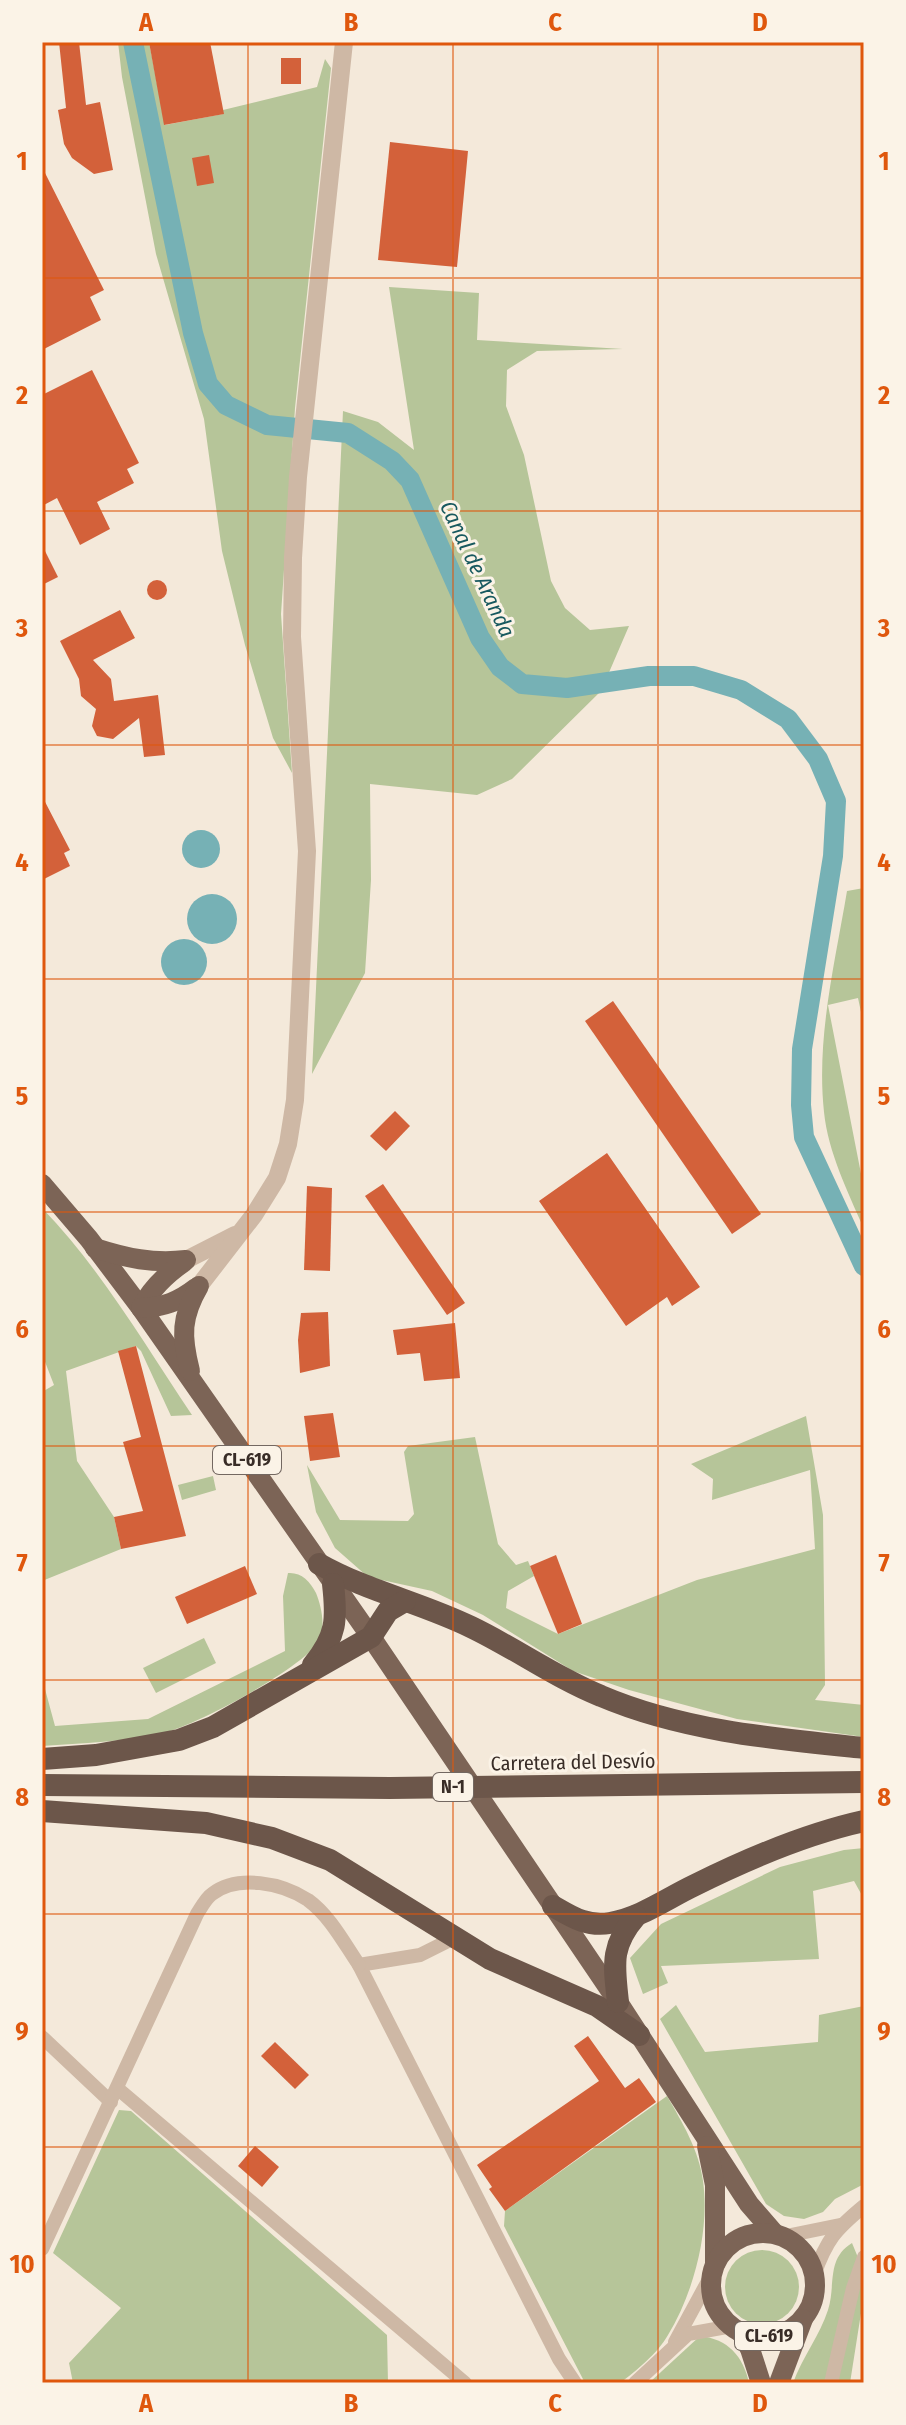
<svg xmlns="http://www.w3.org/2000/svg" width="906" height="2425" viewBox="0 0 906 2425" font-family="'Fira Sans Condensed',sans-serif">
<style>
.green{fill:#b6c599}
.water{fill:#76b1b5}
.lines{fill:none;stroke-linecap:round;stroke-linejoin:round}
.canal{stroke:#76b1b5;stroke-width:20}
.building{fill:#d3613a}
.minor{stroke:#ceb8a5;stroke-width:14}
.tertiary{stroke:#ceb8a5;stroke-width:18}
.primary{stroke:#7c6456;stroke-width:20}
.trunk{stroke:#6c564a;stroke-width:22}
.grid{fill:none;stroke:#df570d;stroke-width:2;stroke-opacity:0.55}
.labels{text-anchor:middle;stroke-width:6;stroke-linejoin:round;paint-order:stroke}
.shield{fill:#fbf3e7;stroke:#736861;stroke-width:2}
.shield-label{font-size:18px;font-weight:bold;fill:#392d27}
.street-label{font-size:20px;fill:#392d27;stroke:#fbf3e7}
.water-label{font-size:22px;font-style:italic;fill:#18595f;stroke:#fbf3e7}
.neatline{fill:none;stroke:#df570d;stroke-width:3}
.grid-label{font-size:26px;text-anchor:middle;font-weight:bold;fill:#df570d}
</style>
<rect width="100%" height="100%" fill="#f4e9da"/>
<g class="green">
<polygon points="118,42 149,42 165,125 223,114 223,110 317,87 325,59 331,68 295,408 281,614 292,773 273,738 245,645 222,551 204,419 156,254 122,77"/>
<polygon points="389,287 479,293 477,340 623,349 537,351 507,370 506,406 524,455 551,581 565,608 590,630 629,626 601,691 512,779 477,795 370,784 371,880 365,973 312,1074 343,411 378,422 414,450"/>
<path d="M864,888V1026L858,998L828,1005L864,1189V1229C848,1192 828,1152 824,1112C816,1038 835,963 847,891Z"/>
<path d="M42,1208C101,1269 145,1345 192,1415L171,1416L141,1351L136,1346L66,1371L77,1461L114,1517L121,1549L42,1581V1392L54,1385L42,1354Z"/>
<polygon points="806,1416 823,1515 825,1685 815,1700 864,1705 864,1737 737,1719 629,1690 573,1671 483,1615 432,1591 368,1577 335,1548 316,1512 307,1465 340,1520 408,1521 414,1514 404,1452 408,1446 475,1437 498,1544 516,1565 528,1561 534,1576 508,1591 506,1608 558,1634 697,1580 815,1549 810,1470 712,1500 713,1479 691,1464"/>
<polygon points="213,1476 216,1490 182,1500 178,1485"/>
<path d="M288,1573C301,1572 310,1581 316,1593C322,1608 327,1631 316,1645C295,1672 197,1725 163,1733C125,1742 82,1743 42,1746V1678L55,1726L148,1719L285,1651L283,1596Z"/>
<polygon points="204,1638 216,1663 156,1693 143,1668"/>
<polygon points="864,1848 864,1899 854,1881 813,1891 819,1959 661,1966 668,1983 643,1994 630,1958 661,1924 780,1867 844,1850"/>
<polygon points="676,2005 705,2052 818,2042 819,2015 864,2006 864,2184 835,2199 823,2212 804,2219 784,2216 766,2204 660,2019"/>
<path d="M667,2096C682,2122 699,2150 703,2181C710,2231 694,2292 668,2335C658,2353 636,2371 620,2383H585L504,2226L505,2211Z"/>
<polygon points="119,2110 131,2111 387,2335 388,2383 73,2383 69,2363 121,2308 53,2253"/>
<path d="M852,2243L864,2272V2294L850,2383H793C802,2358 820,2335 828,2310C836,2285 826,2259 852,2243Z"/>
<circle cx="762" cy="2287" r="37"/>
<path d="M700,2336C728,2339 743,2356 749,2383H649Z"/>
</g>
<g class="water">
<circle cx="201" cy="849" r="19"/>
<circle cx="212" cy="919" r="25"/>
<circle cx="184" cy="962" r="23"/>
</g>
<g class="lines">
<polyline class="canal" points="133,42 193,333 208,384 226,405 267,425 348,433 392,461 410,480 480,638 500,667 522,684 567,688 649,676 694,676 741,690 788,719 818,759 836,801 833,856 802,1049 801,1105 804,1137 864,1266"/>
</g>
<g class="building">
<polygon points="59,42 79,42 86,105 100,102 113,170 94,174 72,158 64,144 58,110 66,108"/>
<polygon points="149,42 210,42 224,114 164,125"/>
<rect x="281" y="58" width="20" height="26"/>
<polygon points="390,142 468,151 457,267 378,260"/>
<polygon points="209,155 214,183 197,186 192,158"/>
<polygon points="42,167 104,290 90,297 101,320 42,350"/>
<polygon points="92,370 139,463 127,469 134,483 97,502 110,529 80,545 57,498 42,506 42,395"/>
<polygon points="42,545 58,577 42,585"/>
<circle cx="157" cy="590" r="10"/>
<polygon points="120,610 135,638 93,660 111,679 114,701 158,695 165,755 144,757 139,718 113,739 97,736 92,726 96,709 81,696 79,679 60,641"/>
<polygon points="42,796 70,850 64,853 70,866 42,880"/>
<polygon points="613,1001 761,1214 732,1234 585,1021"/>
<polygon points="395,1111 410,1126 386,1151 370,1136"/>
<polygon points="607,1153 700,1287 672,1306 667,1297 626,1326 539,1201"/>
<polygon points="383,1184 465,1303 447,1315 365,1196"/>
<polygon points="307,1186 332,1188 330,1271 304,1270"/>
<polygon points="328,1312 330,1366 300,1373 298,1340 301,1313"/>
<polygon points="455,1323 460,1378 424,1381 420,1353 397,1355 393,1330"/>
<polygon points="136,1346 186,1536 121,1549 114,1517 143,1511 123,1442 141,1437 118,1351"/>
<polygon points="333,1413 340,1457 310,1461 304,1416"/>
<polygon points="556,1555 582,1624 558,1634 530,1566"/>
<polygon points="245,1566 257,1594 187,1624 175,1597"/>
<polygon points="588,2036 625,2088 639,2078 656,2102 505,2211 489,2189 492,2187 477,2165 599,2081 574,2046"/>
<polygon points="275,2042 309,2075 295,2089 261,2056"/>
<polygon points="255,2146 279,2167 262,2187 238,2166"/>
</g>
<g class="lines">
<g class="minor">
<polyline points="454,1938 420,1955 359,1965 559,2359 575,2383"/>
<polyline points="42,2037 111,2102"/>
<polyline points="117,2088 465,2383"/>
<polyline points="781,2237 840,2225"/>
<path d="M42,2249L197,1914C201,1908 206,1898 212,1894C238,1874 282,1883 308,1900C330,1916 344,1943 359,1965"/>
<path d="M814,2275C827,2239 835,2230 864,2206"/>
<polyline points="675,2342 713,2272"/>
<polyline points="635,2383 688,2334 732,2326"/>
<polyline points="831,2383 853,2288 864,2257"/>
</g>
<g class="tertiary">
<polyline points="186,1260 235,1235"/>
<polyline points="199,1286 254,1215 277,1178 288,1144 295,1100 307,851 292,637 293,558 298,477 344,42"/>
</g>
<g class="primary">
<polyline points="42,1184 89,1239 141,1308 371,1637 618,2002 749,2204 775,2234"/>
<path d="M95,1248C126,1258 153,1264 186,1260"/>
<path d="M141,1308C151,1289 165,1275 184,1262"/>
<path d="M141,1308C164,1307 178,1302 196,1288"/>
<path d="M190,1371C181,1336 181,1317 199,1286"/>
<polyline points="707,2146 715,2185 715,2264"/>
<circle cx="763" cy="2285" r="52"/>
<polyline points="741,2332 750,2349 761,2383"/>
<polyline points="779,2383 803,2319"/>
</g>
<g class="trunk">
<path d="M319,1564C367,1591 422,1603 471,1627C515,1648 556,1678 601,1696C683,1731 776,1739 864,1748"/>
<path d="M313,1665C337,1636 337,1619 333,1584"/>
<polyline points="42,1759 96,1755 179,1740 213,1727 371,1637 388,1611 405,1601"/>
<polyline points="42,1785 390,1788 864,1782"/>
<polyline points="42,1811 206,1823 272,1838 330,1860 490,1959 597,2006 639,2035"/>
<path d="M553,1906C572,1917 587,1927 610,1923C640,1918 666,1899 693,1886C747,1859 805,1834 864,1821"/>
<path d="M618,2002C614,1965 610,1946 636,1916"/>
</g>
</g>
<path class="grid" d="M248,42V2383M453,42V2383M658,42V2383M42,278H864M42,511H864M42,745H864M42,979H864M42,1212H864M42,1446H864M42,1680H864M42,1914H864M42,2147H864"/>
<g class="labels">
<g class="shield">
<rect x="213" y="1446" width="68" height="28" rx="6"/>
<rect x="433" y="1773" width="40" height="28" rx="6"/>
<rect x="735" y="2322" width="68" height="28" rx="6"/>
</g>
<g class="shield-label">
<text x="247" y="1466">CL-619</text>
<text x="453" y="1793">N-1</text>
<text x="769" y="2342">CL-619</text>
</g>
<g class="street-label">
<text transform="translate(573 1762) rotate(-1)" y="7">Carretera del Desvío</text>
</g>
<g class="water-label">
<text transform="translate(478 569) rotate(65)" y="8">Canal de Aranda</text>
</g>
</g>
<rect width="906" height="2425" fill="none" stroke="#fbf3e7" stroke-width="88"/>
<rect x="44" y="44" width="818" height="2337" class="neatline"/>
<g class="grid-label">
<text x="146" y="31">A</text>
<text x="351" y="31">B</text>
<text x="555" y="31">C</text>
<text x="760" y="31">D</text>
<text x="22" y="170">1</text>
<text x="884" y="170">1</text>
<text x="22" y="404">2</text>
<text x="884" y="404">2</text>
<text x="22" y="637">3</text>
<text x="884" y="637">3</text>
<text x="22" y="871">4</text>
<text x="884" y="871">4</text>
<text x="22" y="1105">5</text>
<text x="884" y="1105">5</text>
<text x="22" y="1338">6</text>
<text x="884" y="1338">6</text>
<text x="22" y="1572">7</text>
<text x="884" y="1572">7</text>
<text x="22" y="1806">8</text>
<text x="884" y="1806">8</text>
<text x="22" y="2040">9</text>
<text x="884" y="2040">9</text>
<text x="22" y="2273">10</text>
<text x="884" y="2273">10</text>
<text x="146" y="2412">A</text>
<text x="351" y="2412">B</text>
<text x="555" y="2412">C</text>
<text x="760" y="2412">D</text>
</g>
</svg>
